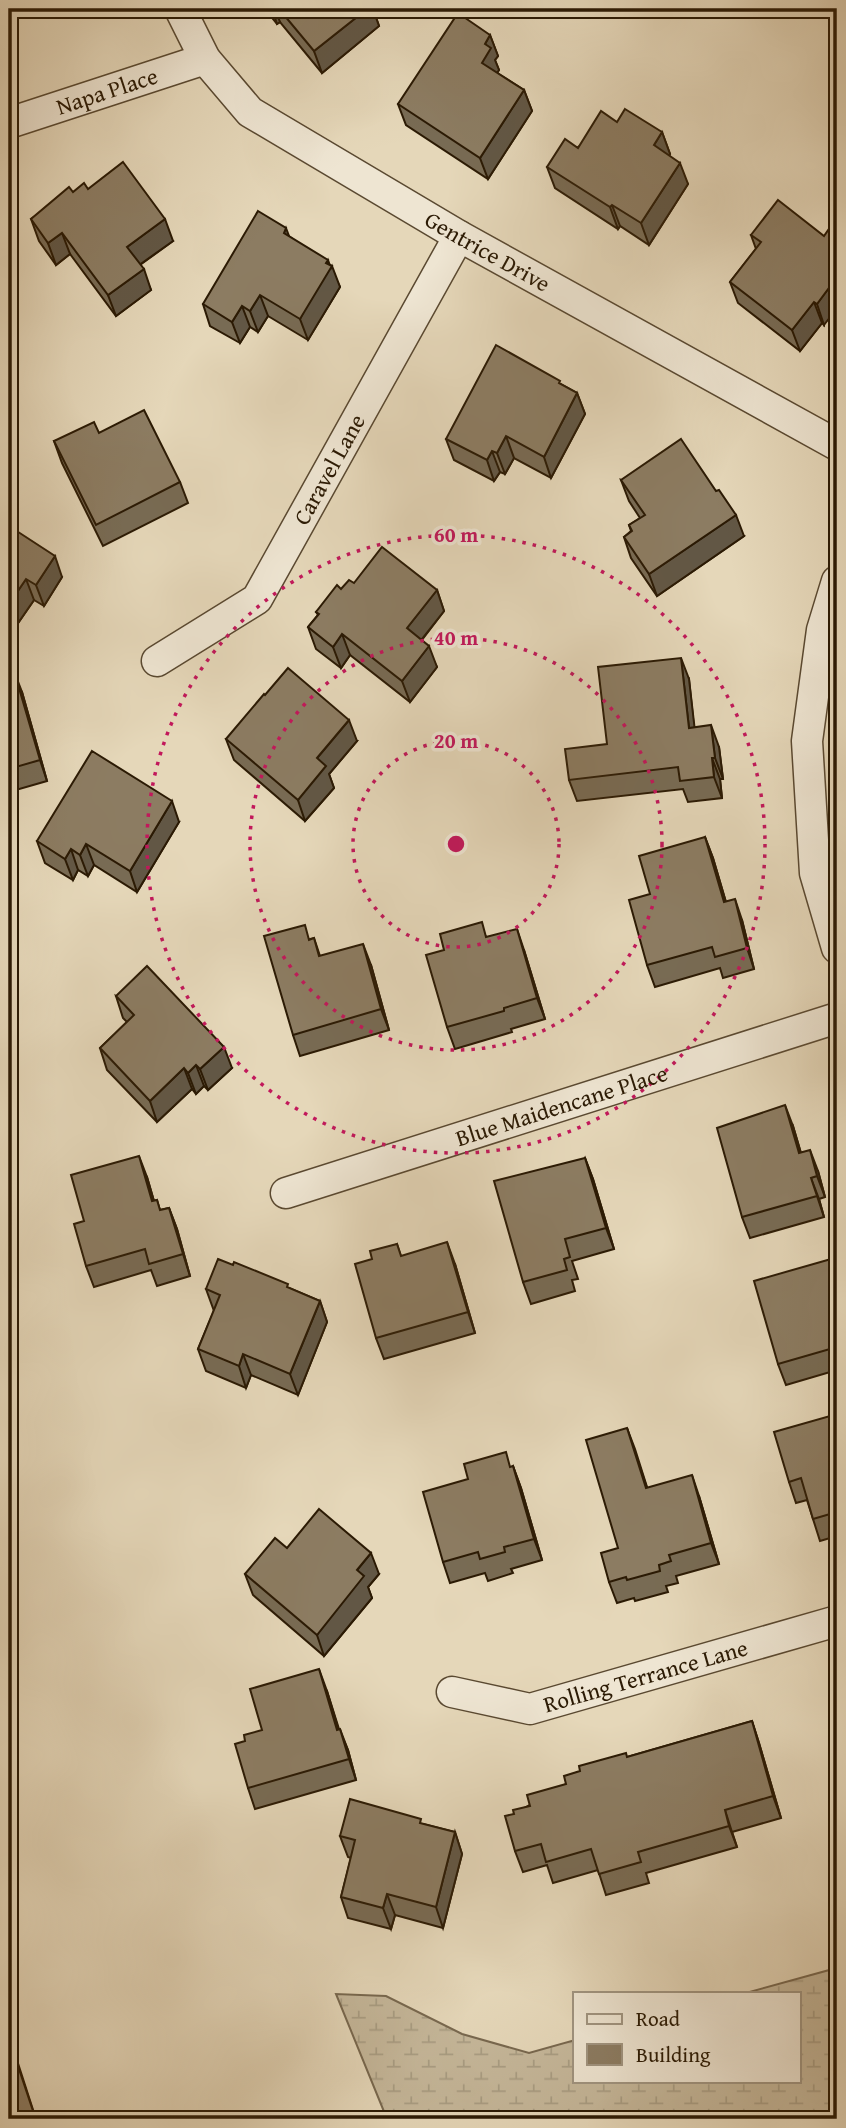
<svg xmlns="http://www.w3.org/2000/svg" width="846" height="2128" viewBox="0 0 846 2128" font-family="'Gentium Book Plus',serif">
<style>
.wetland{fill:url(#wetland-marsh);stroke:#78684f;stroke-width:2}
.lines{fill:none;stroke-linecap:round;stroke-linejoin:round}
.minor-casing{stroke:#5a4931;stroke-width:33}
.minor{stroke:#eee5d2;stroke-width:30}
.wall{fill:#786b54;stroke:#2b1a04;stroke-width:2}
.shaded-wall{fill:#625745;stroke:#2b1a04;stroke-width:2}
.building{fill:#8c7c62;stroke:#2b1a04;stroke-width:2}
.ring{fill:none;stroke:#c2185b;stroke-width:3.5;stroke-dasharray:3.5 7}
.labels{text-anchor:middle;stroke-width:7;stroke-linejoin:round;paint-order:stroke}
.street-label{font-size:23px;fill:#2b1a04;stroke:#eee5d2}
.centre{fill:#c2185b;stroke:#eee5d2;stroke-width:3.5}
.ring-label{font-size:21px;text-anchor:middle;font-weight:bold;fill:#c2185b;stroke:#eee5d2;stroke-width:7;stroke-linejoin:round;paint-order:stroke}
</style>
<defs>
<pattern id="wetland-marsh" width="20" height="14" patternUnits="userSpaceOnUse" patternTransform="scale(1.75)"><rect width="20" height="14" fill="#c5b79a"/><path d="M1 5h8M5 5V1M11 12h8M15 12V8" fill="none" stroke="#a99d83"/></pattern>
</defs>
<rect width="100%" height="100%" fill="#e5d7b9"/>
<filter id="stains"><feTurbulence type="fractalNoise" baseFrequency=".00286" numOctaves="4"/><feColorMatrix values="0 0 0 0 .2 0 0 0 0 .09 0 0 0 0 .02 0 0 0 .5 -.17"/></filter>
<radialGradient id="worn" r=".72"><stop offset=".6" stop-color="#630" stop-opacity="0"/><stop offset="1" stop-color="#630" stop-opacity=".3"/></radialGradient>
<polygon class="wetland" points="833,1969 837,1975 837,2119 387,2119 336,1994 386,1996 462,2034 529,2053 575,2040 575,2081 799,2081 799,1993 746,1993"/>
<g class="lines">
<defs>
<g id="minor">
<path id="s1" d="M180,9L205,59L250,112L459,236L837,445"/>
<path id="s2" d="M9,123L205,59"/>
<polyline points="837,581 822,630 807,741 815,873 837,948"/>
<path id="s3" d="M157,661L257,599L459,236"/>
<path id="s4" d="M286,1193L837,1018"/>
<path id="s5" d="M452,1692L530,1709L837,1621"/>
</g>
</defs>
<use href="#minor" class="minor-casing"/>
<use href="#minor" class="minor"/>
</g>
<g class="wall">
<polygon points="265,9 373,9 379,26 322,73 280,22 277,24"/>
<polygon points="490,35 498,56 495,60 499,70 497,73 524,90 532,111 488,179 406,125 398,104"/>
<polygon points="617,122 662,132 670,154 669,155 688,184 649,245 620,226 618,229 555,188 547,167"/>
<polygon points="88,189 173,241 140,265 151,290 116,316 70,254 56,265 39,241 31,219 73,192"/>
<polygon points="751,235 824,236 824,325 822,323 800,351 738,303 730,282 756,249"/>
<polygon points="290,237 329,265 340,287 308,340 268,316 258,332 250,327 240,343 210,326 203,304"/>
<polygon points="561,384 577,393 585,414 551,478 514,458 505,474 500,472 494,481 454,460 446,439"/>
<polygon points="99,433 180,482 188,503 103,546 62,463 54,441"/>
<polygon points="621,480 744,536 657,596 631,558 624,537 631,531 629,525 640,518 629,501"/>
<polygon points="9,526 62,577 44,606 34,600 16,626 12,623 9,629"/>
<polygon points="354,583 437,590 444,611 422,640 437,667 410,702 350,655 341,668 316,649 308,627 318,615 316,612 341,589"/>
<polygon points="9,672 22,692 47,781 9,792"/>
<polygon points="689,679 694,727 719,747 723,779 720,779 722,798 688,802 683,789 577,801 569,780 607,744"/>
<polygon points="226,739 357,741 329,774 334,788 305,821 234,760"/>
<polygon points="179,822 137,892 94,865 88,876 78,870 73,880 45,863 37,841"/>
<polygon points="705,837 713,858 726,902 742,920 754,969 723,978 720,968 655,987 647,965 650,894"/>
<polygon points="487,937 524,950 545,1019 511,1029 512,1032 455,1049 447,1027"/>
<polygon points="314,938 320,956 371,965 389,1030 300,1056 293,1035 310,939"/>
<polygon points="116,996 232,1068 208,1090 204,1086 196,1094 192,1089 157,1122 107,1070 100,1048 127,1022 123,1018"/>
<polygon points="793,1126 801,1153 818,1171 825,1197 819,1199 824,1217 750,1238 742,1217"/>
<polygon points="585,1158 593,1179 614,1249 572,1261 578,1279 572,1280 575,1291 531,1304 523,1282"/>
<polygon points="147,1177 154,1201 157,1200 160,1210 169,1208 177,1229 190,1276 157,1286 151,1270 94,1287 86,1266 84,1221"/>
<polygon points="397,1244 401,1256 455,1264 475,1333 384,1359 376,1338 372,1259"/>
<polygon points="831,1259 837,1276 837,1370 786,1385 778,1364"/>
<polygon points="289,1288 320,1301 327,1322 298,1395 251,1375 246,1388 206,1371 198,1349 214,1311 206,1289"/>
<polygon points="837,1414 837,1536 820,1541 807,1500 796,1503 789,1482"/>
<polygon points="627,1428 647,1488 699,1496 719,1564 676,1576 678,1583 666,1586 668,1592 635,1601 634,1598 617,1603 609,1582 618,1548"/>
<polygon points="513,1466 521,1488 542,1560 511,1569 513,1573 488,1581 485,1573 450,1583 443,1562 512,1467"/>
<polygon points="287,1548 379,1574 368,1587 372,1598 324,1656 253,1595 245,1574"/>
<polygon points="327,1691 339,1729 348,1750 356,1780 255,1809 248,1788 262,1730"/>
<polygon points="752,1721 759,1743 781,1818 732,1832 737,1847 646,1873 649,1883 606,1895 598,1870 553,1883 547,1865 523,1872 515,1851 514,1814 566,1784 627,1757"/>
<polygon points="423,1824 455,1832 462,1854 443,1928 395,1915 391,1929 348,1918 341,1897 351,1858 348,1857 340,1836"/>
<polygon points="9,2039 15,2054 36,2119 9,2119"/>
</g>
<g class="shaded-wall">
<polygon points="272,9 275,9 280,22 277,24"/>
<polygon points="367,9 373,9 379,26 322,73 314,51"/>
<polygon points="490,35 498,56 495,60 499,70 489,84 482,63 485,44"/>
<polygon points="524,90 532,111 488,179 480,158"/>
<polygon points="662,132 670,154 662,167 654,145"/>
<polygon points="680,163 688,184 649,245 641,223"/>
<polygon points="612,205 620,226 618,229 610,207"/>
<polygon points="165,219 173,241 135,268 127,247"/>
<polygon points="286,228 294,249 284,233"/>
<polygon points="62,233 70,254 56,265 48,243"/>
<polygon points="328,260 331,268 332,266 340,287 308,340 300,319"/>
<polygon points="144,269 151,290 116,316 108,295"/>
<polygon points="837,277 837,308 824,325 817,304"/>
<polygon points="260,295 268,316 258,332 250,311"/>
<polygon points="814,302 822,323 800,351 792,330"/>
<polygon points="242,306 250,327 240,343 232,322"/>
<polygon points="577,393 585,414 551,478 544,457"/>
<polygon points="506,436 514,458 505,474 497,453"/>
<polygon points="492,451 500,472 494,481 487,460"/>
<polygon points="736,515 744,536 657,596 649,574"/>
<polygon points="55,556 62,577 44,606 36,585"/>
<polygon points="26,579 34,600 16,626 9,604"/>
<polygon points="437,590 444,611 414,649 407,628"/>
<polygon points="9,614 12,623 9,629"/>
<polygon points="342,634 350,655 341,668 333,647"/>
<polygon points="429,646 437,667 410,702 402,681"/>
<polygon points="681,658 689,679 697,749 689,728"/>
<polygon points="14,671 22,692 47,781 40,760"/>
<polygon points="349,720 357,741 329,774 334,788 305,821 298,800 317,758"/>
<polygon points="711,725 719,747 723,779 715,758"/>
<polygon points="712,758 720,779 722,798 714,777"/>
<polygon points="172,801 179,822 137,892 130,871"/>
<polygon points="705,837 713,858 732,923 724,902"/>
<polygon points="86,844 94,865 88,876 80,855"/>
<polygon points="71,849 78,870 73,880 65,859"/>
<polygon points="735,899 742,920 754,969 747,948"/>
<polygon points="517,929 524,950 545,1019 537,998"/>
<polygon points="363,944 371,965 389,1030 381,1009"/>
<polygon points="224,1047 232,1068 208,1090 200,1069"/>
<polygon points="196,1065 204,1086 196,1094 188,1073"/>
<polygon points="184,1068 192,1089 157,1122 150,1101"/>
<polygon points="785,1105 793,1126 807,1174 799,1153"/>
<polygon points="810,1150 818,1171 825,1197 817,1176"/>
<polygon points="139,1156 147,1177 160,1222 152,1201"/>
<polygon points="585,1158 593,1179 614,1249 606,1228"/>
<polygon points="811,1178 819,1199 824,1217"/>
<polygon points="169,1208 177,1229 190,1276 183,1254"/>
<polygon points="447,1242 455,1264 475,1333 468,1312"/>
<polygon points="320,1301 327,1322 298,1395 290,1374"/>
<polygon points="243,1354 251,1375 246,1388 239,1366"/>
<polygon points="627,1428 635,1449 654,1509 646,1488"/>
<polygon points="513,1466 521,1488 542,1560 534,1539"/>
<polygon points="692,1475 699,1496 719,1564 711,1543"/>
<polygon points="371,1553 379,1574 368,1587 372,1598 324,1656 317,1635 357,1570"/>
<polygon points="319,1669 327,1691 345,1751 337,1730"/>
<polygon points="752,1721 759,1743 781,1818 773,1796"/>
<polygon points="340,1729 348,1750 356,1780 349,1759"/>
<polygon points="725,1810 732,1832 737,1847 729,1826"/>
<polygon points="455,1832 462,1854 443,1928 436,1907"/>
<polygon points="387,1894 395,1915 391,1929 383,1908"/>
</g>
<g class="building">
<polygon points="279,9 367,9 314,51"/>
<polygon points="458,13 490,35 485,44 491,48 482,63 524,90 480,158 398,104"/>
<polygon points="625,109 662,132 654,145 680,163 641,223 612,205 610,207 547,167 565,139 578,148 601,111 617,122"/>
<polygon points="123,162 165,219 127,247 144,269 108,295 62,233 48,243 31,219 69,187 73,192 84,183 88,189"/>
<polygon points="778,200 824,236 833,223 837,226 837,277 817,304 814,302 792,330 730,282 761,242 751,235"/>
<polygon points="258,211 286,228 284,233 328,260 326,263 332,266 300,319 260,295 250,311 242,306 232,322 203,304"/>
<polygon points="496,345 560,381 559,383 577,393 544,457 506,436 497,453 492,451 487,460 446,439"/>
<polygon points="144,410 180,482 96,525 54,441 94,422 99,433"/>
<polygon points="681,439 716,491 719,490 736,515 649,574 624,537 632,531 629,525 645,515 621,480"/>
<polygon points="9,526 55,556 36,585 26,579 9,604"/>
<polygon points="382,547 437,590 407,628 429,646 402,681 342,634 333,647 308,627 319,614 316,612 337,585 341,589 349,580 354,583"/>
<polygon points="681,658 689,728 711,725 715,758 712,758 714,777 680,781 678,767 569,780 565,749 607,744 598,667"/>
<polygon points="288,668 349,720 317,758 326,766 298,800 226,739 264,694 265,695"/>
<polygon points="14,671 40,760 9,769 9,672"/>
<polygon points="92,751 172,801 130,871 86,844 80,855 71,849 65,859 37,841"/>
<polygon points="705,837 724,902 735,899 747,948 715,957 712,947 647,965 629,900 650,894 639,856"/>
<polygon points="482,922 486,937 517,929 537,998 504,1008 504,1011 447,1027 426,955 444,950 440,934"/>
<polygon points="305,925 309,940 314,938 319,956 363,944 381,1009 293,1035 264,936"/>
<polygon points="147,966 224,1047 200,1069 196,1065 188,1073 184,1068 150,1101 100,1048 134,1015 116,996"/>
<polygon points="785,1105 799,1153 810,1150 817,1176 811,1178 817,1196 742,1217 717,1128"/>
<polygon points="139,1156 152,1201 157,1200 160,1210 169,1208 183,1254 149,1264 145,1249 86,1266 74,1224 84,1221 71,1175"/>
<polygon points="585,1158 606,1228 565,1239 570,1257 564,1259 567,1270 523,1282 494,1181"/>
<polygon points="447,1242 468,1312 376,1338 355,1264 372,1259 370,1251 397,1244 401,1256"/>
<polygon points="218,1259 233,1265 234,1262 288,1284 287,1287 320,1301 290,1374 243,1354 239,1366 198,1349 220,1295 206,1289"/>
<polygon points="831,1259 837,1282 837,1347 778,1364 754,1281"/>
<polygon points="837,1414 837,1512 813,1519 801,1478 789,1482 774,1432"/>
<polygon points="627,1428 646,1488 692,1475 711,1543 669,1555 671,1561 659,1565 660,1571 627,1580 626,1577 609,1582 601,1553 618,1548 586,1440"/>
<polygon points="506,1452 510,1467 513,1466 534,1539 504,1547 505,1552 480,1559 478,1552 443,1562 423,1492 468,1479 464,1464"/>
<polygon points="319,1509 371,1553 357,1570 364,1576 317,1635 245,1574 275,1538 287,1548"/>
<polygon points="319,1669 337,1730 340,1729 349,1759 248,1788 235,1744 245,1741 244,1735 262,1730 250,1689"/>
<polygon points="752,1721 773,1796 725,1810 729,1826 638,1852 641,1862 599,1874 591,1849 546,1862 541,1844 515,1851 505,1816 514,1814 513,1810 530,1806 527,1795 566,1784 564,1776 580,1771 579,1766 626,1753 627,1757"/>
<polygon points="350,1799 421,1819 420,1823 455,1832 436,1907 387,1894 383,1908 341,1897 355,1840 340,1836"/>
<polygon points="9,2039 34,2114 16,2119 9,2119"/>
</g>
<g class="ring">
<circle cx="456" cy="844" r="103"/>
<circle cx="456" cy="844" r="206"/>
<circle cx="456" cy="844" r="309"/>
</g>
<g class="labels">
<g class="street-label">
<text dy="8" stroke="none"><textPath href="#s2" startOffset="103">Napa Place</textPath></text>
<text dy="8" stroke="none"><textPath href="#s1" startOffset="401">Gentrice Drive</textPath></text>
<text dy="8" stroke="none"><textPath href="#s3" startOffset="266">Caravel Lane</textPath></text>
<text dy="8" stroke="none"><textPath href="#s4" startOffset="289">Blue Maidencane Place</textPath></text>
<text dy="8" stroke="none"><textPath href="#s5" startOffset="200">Rolling Terrance Lane</textPath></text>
</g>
</g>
<circle cx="456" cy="844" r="10" class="centre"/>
<g class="ring-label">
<text x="456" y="542">60 m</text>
<text x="456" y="645">40 m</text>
<text x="456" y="748">20 m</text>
</g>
<rect width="846" height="2128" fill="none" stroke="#e5d7b9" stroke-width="35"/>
<rect x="10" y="10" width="825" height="2107" fill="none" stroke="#2b1a04" stroke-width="3.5"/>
<rect x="18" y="18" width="811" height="2093" fill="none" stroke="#2b1a04" stroke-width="2"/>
<rect x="573" y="1992" width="228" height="91" fill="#eee5d2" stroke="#a09480" stroke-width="2"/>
<rect x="587" y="2014" width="35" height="10" fill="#eee5d2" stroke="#a09480" stroke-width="2"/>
<text x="636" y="2026" font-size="21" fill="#2b1a04">Road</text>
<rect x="587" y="2044" width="35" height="21" fill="#8c7c62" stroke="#a09480" stroke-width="2"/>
<text x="636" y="2062" font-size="21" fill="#2b1a04">Building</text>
<rect width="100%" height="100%" filter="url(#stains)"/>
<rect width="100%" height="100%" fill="url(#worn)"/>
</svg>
